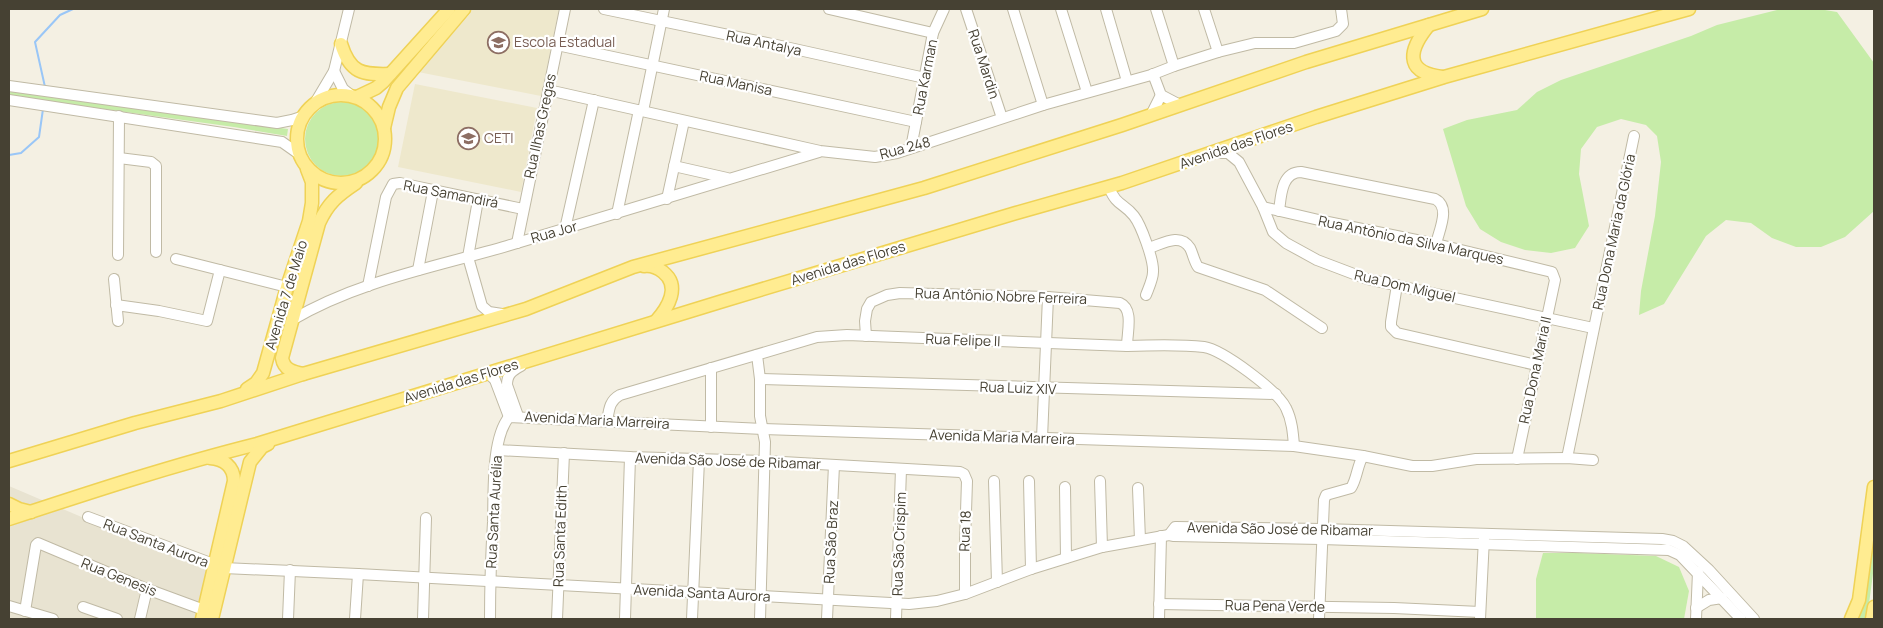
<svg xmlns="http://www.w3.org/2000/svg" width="1883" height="628" viewBox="0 0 1883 628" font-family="Manrope,sans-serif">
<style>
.residential{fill:#e8e3d1}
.education{fill:#eee8cc}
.green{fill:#c6eca8}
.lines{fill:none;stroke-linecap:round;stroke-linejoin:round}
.stream{stroke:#99c6f7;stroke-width:2}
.minor-casing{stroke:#c0baa5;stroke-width:12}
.major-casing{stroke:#efd256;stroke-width:15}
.minor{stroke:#fff;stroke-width:10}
.major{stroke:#ffec91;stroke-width:12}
.labels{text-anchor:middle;stroke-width:4.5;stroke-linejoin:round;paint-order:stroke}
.education-label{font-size:14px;fill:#785e54;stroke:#fff;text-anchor:start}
.street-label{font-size:14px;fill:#464133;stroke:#fff}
</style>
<rect width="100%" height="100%" fill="#f4f0e3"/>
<polygon class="residential" points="9,486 215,574 207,619 9,619"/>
<g class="education">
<polygon points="466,9 559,9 541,96 418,72 470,14"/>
<polygon points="415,84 537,108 521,192 398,167"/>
</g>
<g class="green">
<polygon points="1781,9 1819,9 1837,12 1874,63 1874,211 1845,237 1821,247 1796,247 1772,238 1751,223 1726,220 1706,236 1664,304 1639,315 1641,291 1655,216 1661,162 1657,136 1646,125 1621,119 1597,127 1581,149 1579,174 1589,226 1575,248 1551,253 1525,250 1501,242 1480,229 1466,206 1443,129 1467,120 1517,110 1537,92 1561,80 1691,36 1717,25"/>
<polygon points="9,90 288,129 287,136 234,127 9,96"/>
<circle cx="342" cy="139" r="37"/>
<polygon points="1874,520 1874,566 1867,619 1859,619 1863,605"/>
<polygon points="1543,553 1578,553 1656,556 1679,567 1689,591 1684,619 1536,619 1536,579"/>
</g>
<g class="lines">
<g class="stream">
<polyline points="45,87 35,42 60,15 73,9"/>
<polyline points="9,155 21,153 39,137 43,109"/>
</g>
<defs>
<g id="minor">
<polyline points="604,9 772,44 925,78"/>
<polyline points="829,9 933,33"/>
<polyline points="966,9 1002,118"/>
<polyline points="1013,9 1043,105"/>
<polyline points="1061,9 1087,92"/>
<polyline points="1106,9 1127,81"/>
<polyline points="1156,9 1174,66"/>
<polyline points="1204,9 1218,52"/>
<polyline points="557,45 916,122"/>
<polyline points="334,71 343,89 352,96"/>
<polyline points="1153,74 1161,95 1180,105"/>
<polyline points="9,86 277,123 292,120 304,116"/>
<polyline points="548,90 820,151 875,157 897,153 1043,105 1151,75 1174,66 1218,52 1255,43 1294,43 1336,31 1343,24 1341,9"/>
<polyline points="9,100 282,142 299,154"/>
<polyline points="315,103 334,71 349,9"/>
<polyline points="643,111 664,9"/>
<polyline points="1151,115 1161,95"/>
<polyline points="911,148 933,33 944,9"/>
<polyline points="1216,153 1228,153 1239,162 1263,207 1273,232 1286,243 1317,260 1367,279 1593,328"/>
<polyline points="119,158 151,162 156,166 156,252"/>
<polyline points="674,166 727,178"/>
<path d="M1109,187C1116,206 1124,203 1134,216C1141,225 1154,260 1153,272C1153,279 1149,287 1146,295"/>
<polyline points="667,199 684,121"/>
<polyline points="478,200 468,257 482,306 489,312 502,314"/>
<polyline points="1263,207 1323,221 1436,244 1552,272 1555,280 1517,459"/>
<path d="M1279,211C1281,197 1281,172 1301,172L1435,199C1451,207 1439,230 1436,244"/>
<polyline points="617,214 639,110"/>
<polyline points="565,229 594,100"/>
<polyline points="517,243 565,9"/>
<path d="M1149,248C1162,244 1180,232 1190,248C1193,254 1194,261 1198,267L1265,290L1322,328"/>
<polyline points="118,255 119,116"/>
<polyline points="176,259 287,287"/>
<polyline points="418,270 433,191"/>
<polyline points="114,279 118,321"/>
<polyline points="1397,285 1391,322 1391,327 1397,333 1536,365"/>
<polyline points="368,286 386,197 393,184 400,183 523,209"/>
<polyline points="116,305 159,311 207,321 220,270"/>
<path d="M292,320C358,281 435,267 507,246C611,215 715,183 819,152"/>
<path d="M866,336L865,321L867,309L871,302L887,295L900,293L1048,297L1120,303C1134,309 1127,333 1127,346"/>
<polyline points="757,355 760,379 760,416 765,442 760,619"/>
<polyline points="711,368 711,427"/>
<polyline points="488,373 495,380 509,417"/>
<polyline points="760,379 1276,394"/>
<path d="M518,416L507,385C507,374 512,371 521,366"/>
<path d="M607,422C609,410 609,401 620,395L817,337L847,335L1127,346C1152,345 1179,344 1204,347C1223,350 1278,391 1286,408C1292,420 1293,433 1294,446"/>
<polyline points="1042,438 1048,297"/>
<polyline points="497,450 630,457 765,461 960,472 964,474 967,481 965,543 965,594"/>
<polyline points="1567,458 1634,136"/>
<polyline points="994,481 997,582"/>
<polyline points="1029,481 1031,569"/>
<polyline points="1100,481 1102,547"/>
<polyline points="1065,487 1066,558"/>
<polyline points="1138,488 1140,540"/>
<polyline points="88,517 224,568 358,574 909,604 937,601 965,594 1031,569 1102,547 1169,535 1174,536 1321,539 1669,550 1680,555 1741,619"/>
<polyline points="1169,535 1175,527 1322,529 1662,539 1673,541 1683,546 1709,570 1754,619"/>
<polyline points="1159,604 1394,608 1480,612"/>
<polyline points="9,606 53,619"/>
<polyline points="83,607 117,619"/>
<polyline points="1696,608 1709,600 1722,598"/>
<polyline points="25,611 36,545 38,543 147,589 204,610"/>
<polyline points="140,619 147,589"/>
<polyline points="288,619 290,570"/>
<polyline points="355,619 358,574"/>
<polyline points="423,619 426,518"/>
<path d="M490,619C490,587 491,555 493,522C494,494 491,439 509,417L763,429L1294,446L1363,456L1412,466H1432L1476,459L1567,458L1593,460"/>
<polyline points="557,619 564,453"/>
<polyline points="625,619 630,457"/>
<polyline points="692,619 699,460"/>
<polyline points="827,619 834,465"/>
<polyline points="896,619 901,469"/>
<polyline points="1159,619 1161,536"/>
<path d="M1319,619L1324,500L1326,495L1351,488C1357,479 1357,466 1363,456"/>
<polyline points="1480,619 1484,538"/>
<polyline points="1696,619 1698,572"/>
</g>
<g id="major">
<path d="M1429,25C1410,48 1402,72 1442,77"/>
<path d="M341,44C350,73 362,75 390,74"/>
<circle cx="341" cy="139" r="44"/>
<polyline points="357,97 376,88 383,82 449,9"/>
<polyline points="384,128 389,107 397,88 464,9"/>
<path d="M644,266C652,265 658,268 663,272C681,286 668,308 656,321"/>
<path d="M303,374C293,372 284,370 282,358L319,223C328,203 338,195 356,183"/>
<polyline points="247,389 256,383 263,373 287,287 309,221 312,203 312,182 307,169"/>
<polyline points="9,461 135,423 221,401 303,374 526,309 633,267 924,188 1122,125 1306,62 1482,9"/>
<polyline points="9,504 19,509 31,512"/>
<path d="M9,519C91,492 173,465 257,444L723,301L1016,213L1122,183L1316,117L1444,77L1689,9"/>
<path d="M202,619L234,481C234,466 223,459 210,458"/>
<polyline points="212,619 250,462 262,447 268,444"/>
<polyline points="1851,619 1859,600 1874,487"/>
<polyline points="1872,619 1874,607"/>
</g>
</defs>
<use href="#minor" class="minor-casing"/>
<use href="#major" class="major-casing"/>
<use href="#minor" class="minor"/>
<use href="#major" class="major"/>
</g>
<defs>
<symbol id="school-ring" viewBox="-11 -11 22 22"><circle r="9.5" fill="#fff" stroke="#8d6e63" stroke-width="1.5"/><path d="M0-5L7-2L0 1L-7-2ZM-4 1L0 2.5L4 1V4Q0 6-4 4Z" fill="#8d6e63"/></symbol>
</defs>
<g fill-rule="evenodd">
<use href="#school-ring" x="486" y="30" width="25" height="25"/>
<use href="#school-ring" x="456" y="126" width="25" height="25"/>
</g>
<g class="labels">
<g class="education-label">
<text x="514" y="47">Escola Estadual</text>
<text x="484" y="143">CETI</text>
</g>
<g class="street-label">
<text transform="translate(764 43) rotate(12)" y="5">Rua Antalya</text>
<text transform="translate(984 64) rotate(72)" y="5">Rua Mardin</text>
<text transform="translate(925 77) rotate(-79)" y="5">Rua Karman</text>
<text transform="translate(736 83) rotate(12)" y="5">Rua Manisa</text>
<text transform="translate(540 126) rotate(-78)" y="5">Rua Ilhas Gregas</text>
<text transform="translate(1236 145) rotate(-19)" y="5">Avenida das Flores</text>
<text transform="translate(905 148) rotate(-15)" y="5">Rua 248</text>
<text transform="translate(451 194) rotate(11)" y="5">Rua Samandirá</text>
<text transform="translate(554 232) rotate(-16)" y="5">Rua Jor</text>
<text transform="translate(1614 232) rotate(-78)" y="5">Rua Dona Maria da Glória</text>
<text transform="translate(1411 240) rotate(12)" y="5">Rua Antônio da Silva Marques</text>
<text transform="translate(848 263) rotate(-17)" y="5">Avenida das Flores</text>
<text transform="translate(1405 286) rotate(13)" y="5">Rua Dom Miguel</text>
<text transform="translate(286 295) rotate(-73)" y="5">Avenida 7 de Maio</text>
<text transform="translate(1001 296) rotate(2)" y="5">Rua Antônio Nobre Ferreira</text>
<text transform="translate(963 340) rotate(2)" y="5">Rua Felipe II</text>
<text transform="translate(1535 370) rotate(-78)" y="5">Rua Dona Maria II</text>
<text transform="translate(461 381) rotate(-17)" y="5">Avenida das Flores</text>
<text transform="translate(1018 388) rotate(2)" y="5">Rua Luiz XIV</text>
<text transform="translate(597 420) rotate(3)" y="5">Avenida Maria Marreira</text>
<text transform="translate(1002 437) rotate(2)" y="5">Avenida Maria Marreira</text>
<text transform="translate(728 461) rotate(2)" y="5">Avenida São José de Ribamar</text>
<text transform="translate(494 512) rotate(-87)" y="5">Rua Santa Aurélia</text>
<text transform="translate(1280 529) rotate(1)" y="5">Avenida São José de Ribamar</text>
<text transform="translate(965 531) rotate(-88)" y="5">Rua 18</text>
<text transform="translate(560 536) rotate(-88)" y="5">Rua Santa Edith</text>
<text transform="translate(831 542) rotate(-87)" y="5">Rua São Braz</text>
<text transform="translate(156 543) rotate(21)" y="5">Rua Santa Aurora</text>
<text transform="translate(899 544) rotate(-88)" y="5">Rua São Crispim</text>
<text transform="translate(119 577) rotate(22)" y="5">Rua Genesis</text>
<text transform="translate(702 593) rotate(3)" y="5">Avenida Santa Aurora</text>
<text transform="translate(1275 606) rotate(1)" y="5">Rua Pena Verde</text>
</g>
</g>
<rect width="1883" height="628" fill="none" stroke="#464133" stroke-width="20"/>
</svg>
